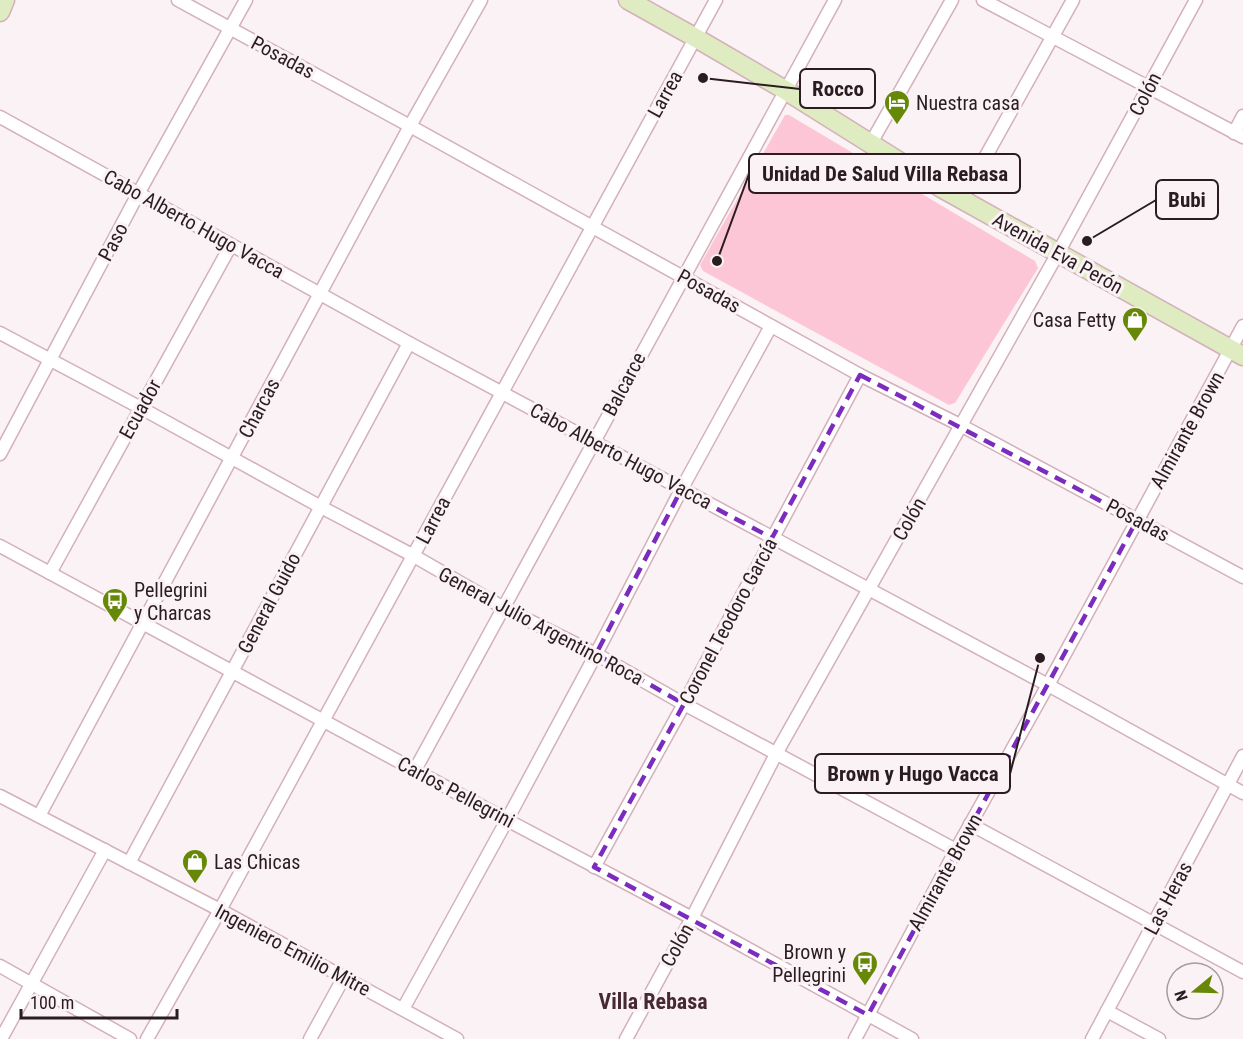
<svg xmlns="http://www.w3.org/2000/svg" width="1243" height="1039" viewBox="0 0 1243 1039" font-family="'Roboto Condensed',sans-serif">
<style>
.green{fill:#fdc6d7}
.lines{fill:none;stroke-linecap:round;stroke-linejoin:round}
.minor-casing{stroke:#d4b0bb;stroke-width:15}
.secondary-casing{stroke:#d4b0bb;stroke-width:21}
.minor{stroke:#fff;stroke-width:12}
.secondary{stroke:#dfecc1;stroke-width:18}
.marked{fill:none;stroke:#7b2cbf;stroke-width:4.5;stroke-dasharray:12 8;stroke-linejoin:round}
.labels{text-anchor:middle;stroke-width:6;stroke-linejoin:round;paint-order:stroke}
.street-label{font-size:20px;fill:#2a1c20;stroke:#faf2f4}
.poi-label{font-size:20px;fill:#2a1c20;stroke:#faf2f4;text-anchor:start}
.quarter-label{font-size:22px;font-weight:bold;fill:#462933;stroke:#faf2f4}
.leader{fill:none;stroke:#2a1c20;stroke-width:2}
.callout-dot{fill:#2a1c20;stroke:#faf2f4;stroke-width:2}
.callout{fill:#faf2f4;stroke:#2a1c20;stroke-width:2}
.callout-label{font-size:21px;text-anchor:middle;font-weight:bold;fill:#2a1c20}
</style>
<rect width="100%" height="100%" fill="#faf2f4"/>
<polygon class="green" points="785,115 789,115 1035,261 1038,268 955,403 949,405 703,271 700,265"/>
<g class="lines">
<defs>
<g id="minor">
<polyline points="178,0 410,126 860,375 962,426 1243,577"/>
<polyline points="983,0 1243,137"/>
<polyline points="0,117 409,343 1048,685 1243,793"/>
<polyline points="1234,133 1243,116"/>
<polyline points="871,143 952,0"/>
<polyline points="962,199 1073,0"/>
<polyline points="0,333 141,408 321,507 414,556 504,608 596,654 684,704 956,850"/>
<polyline points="0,454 138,194 246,0"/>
<polyline points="0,546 507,820 692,918 912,1039"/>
<polyline points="50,573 231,245"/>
<path d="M415,770C556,514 694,256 835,0"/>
<polyline points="0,796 220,910 457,1039"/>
<polyline points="39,816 410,126 481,0"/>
<polyline points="970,824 1243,972"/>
<polyline points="129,863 409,343"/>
<polyline points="594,867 684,704 860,375"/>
<polyline points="0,966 130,1039"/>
<polyline points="403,1009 507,820 596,654 681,490 771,326"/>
<polyline points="1107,1011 1159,1039"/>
<polyline points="1,1039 105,850"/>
<polyline points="147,1039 220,910 716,0"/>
<polyline points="310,1039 344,977"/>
<polyline points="626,1039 692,918 777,752 1058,253 1196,0"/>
<polyline points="855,1039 956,850 1048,685 1243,326"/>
<polyline points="1092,1039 1243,756"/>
</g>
<g id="secondary">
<polyline points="628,0 696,38 785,90 943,189 1243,356"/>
<polyline points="0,12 5,0"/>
</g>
</defs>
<use href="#minor" class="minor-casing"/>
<use href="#secondary" class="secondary-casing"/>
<use href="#minor" class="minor"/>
<use href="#secondary" class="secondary"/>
</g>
<path class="marked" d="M860,375L1137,520L868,1015L594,867L684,704L596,654L681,490L772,538Z"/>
<defs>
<symbol id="hotel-pin" viewBox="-11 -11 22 30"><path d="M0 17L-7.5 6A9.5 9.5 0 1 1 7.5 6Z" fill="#678807" stroke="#faf2f4"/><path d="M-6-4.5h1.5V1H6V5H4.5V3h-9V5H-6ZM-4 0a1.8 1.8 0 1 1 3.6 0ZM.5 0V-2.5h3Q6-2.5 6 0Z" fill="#fff"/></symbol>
<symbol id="shop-pin" viewBox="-11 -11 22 30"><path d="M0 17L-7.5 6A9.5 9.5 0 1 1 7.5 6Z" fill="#678807" stroke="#faf2f4"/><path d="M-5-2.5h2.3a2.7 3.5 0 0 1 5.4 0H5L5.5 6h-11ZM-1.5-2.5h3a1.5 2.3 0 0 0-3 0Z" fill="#fff"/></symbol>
<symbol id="bus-pin" viewBox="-11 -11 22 30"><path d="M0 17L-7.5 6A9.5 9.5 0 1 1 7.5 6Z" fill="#678807" stroke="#faf2f4"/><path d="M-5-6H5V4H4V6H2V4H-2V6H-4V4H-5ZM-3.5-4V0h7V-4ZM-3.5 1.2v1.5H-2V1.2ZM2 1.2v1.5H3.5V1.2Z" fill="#fff"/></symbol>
</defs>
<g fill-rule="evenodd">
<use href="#hotel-pin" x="882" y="88" width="30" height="40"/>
<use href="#shop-pin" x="1120" y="305" width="30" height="40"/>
<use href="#bus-pin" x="100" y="586" width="30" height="40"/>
<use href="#shop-pin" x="180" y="847" width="30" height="40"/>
<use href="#bus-pin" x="850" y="949" width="30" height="40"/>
</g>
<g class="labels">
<g class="street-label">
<text transform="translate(283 57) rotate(28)" y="7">Posadas</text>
<text transform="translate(665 94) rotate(-61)" y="7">Larrea</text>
<text transform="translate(1145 94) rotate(-62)" y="7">Colón</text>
<text transform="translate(194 224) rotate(29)" y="7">Cabo Alberto Hugo Vacca</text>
<text transform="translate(113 242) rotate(-62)" y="7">Paso</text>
<text transform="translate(1058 253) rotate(29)" y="7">Avenida Eva Perón</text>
<text transform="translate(709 291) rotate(29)" y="7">Posadas</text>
<text transform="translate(624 384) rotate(-62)" y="7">Balcarce</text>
<text transform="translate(259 408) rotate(-62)" y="7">Charcas</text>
<text transform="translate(140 409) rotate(-61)" y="7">Ecuador</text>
<text transform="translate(1187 430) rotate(-61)" y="7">Almirante Brown</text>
<text transform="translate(621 456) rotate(28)" y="7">Cabo Alberto Hugo Vacca</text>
<text transform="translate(909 519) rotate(-60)" y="7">Colón</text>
<text transform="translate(433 520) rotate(-62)" y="7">Larrea</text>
<text transform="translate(1138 520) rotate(28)" y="7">Posadas</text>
<text transform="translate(269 603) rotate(-62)" y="7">General Guido</text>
<text transform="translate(728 621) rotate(-62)" y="7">Coronel Teodoro García</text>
<text transform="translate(541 626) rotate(28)" y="7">General Julio Argentino Roca</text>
<text transform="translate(456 792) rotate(28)" y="7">Carlos Pellegrini</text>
<text transform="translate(945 872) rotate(-61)" y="7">Almirante Brown</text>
<text transform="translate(1168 898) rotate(-62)" y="7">Las Heras</text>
<text transform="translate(677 945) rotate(-61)" y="7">Colón</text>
<text transform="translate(293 950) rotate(28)" y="7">Ingeniero Emilio Mitre</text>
</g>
<g class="poi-label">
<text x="916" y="110">Nuestra casa</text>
<text x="1116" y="327" text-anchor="end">Casa Fetty</text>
<text x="134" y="597">Pellegrini<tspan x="134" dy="23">y Charcas</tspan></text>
<text x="214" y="869">Las Chicas</text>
<text x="846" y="959" text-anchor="end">Brown y<tspan x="846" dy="23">Pellegrini</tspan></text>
</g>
<g class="quarter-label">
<text x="653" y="1009">Villa Rebasa</text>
</g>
</g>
<path class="leader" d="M703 78L800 89M717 261L749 174M1087 241L1156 200M1040 658L1010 774"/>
<g class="callout-dot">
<circle cx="703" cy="78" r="6"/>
<circle cx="717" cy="261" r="6"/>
<circle cx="1087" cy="241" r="6"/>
<circle cx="1040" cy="658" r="6"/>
</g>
<g class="callout">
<rect x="800" y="69" width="75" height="39" rx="6"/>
<rect x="749" y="154" width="271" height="39" rx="6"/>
<rect x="1156" y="180" width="62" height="39" rx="6"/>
<rect x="815" y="754" width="195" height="39" rx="6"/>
</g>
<g class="callout-label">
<text x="838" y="96">Rocco</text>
<text x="885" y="181">Unidad De Salud Villa Rebasa</text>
<text x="1187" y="207">Bubi</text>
<text x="913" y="781">Brown y Hugo Vacca</text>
</g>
<g transform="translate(1195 991) rotate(251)"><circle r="28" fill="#faf2f4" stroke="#a79c9f" stroke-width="1.5"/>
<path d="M0-4.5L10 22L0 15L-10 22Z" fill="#678807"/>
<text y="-9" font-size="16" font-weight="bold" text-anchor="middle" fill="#2a1c20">N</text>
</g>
<path d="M21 1009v9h156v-9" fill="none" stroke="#2a1c20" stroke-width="3"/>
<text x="30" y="1009" font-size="18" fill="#2a1c20" stroke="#faf2f4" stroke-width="4.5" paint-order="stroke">100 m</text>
</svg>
